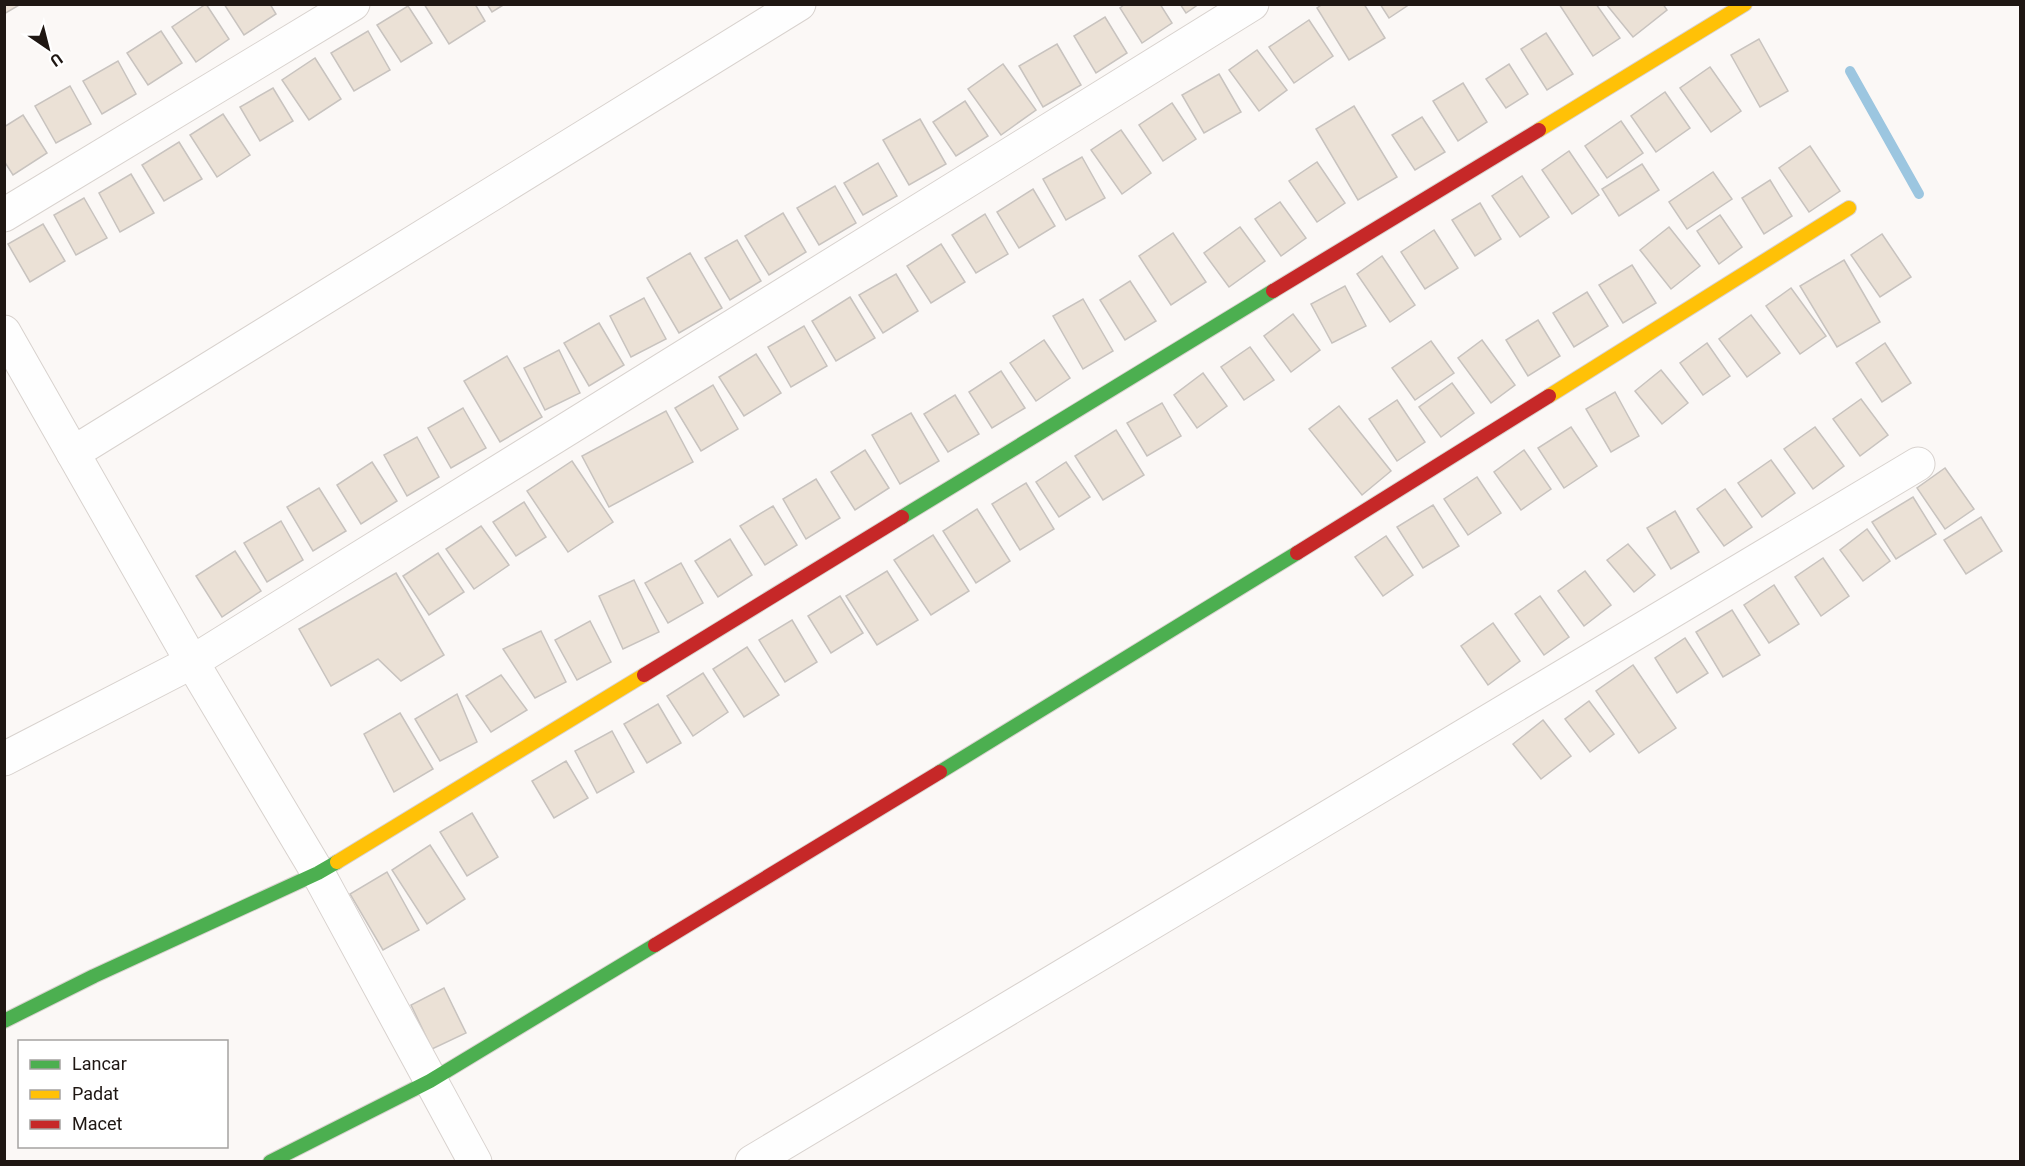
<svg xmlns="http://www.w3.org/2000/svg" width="2025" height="1166" viewBox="0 0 2025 1166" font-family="Roboto,sans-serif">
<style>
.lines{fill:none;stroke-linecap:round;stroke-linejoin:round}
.stream{stroke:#9cc6e0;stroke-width:10}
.building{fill:#ebe1d6;stroke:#c8c3bf;stroke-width:1.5}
.street-casing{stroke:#d8d2ce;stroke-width:35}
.fast-casing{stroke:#d8d2ce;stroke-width:16}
.slow-casing{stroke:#d8d2ce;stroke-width:16}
.jam-casing{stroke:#d8d2ce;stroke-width:16}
.street{stroke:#fefefe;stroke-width:33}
.fast{stroke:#4caf50;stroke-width:14}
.slow{stroke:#ffc107;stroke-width:14}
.jam{stroke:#c62828;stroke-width:14}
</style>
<rect width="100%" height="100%" fill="#fbf8f6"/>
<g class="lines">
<polyline class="stream" points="1850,71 1919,194"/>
</g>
<g class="building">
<polygon points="4,4 21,4 4,14"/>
<polygon points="206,4 229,39 196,62 172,27"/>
<polygon points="224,4 270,4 276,14 244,35"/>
<polygon points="424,4 475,4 485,21 449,44"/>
<polygon points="487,4 505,4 492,12"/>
<polygon points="1125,4 1160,4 1172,23 1142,43 1120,8"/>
<polygon points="1180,4 1199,4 1186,13"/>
<polygon points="1323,4 1364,4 1385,38 1349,60 1317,8"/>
<polygon points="1380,4 1410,4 1389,18"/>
<polygon points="1559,4 1596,4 1620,38 1593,56"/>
<polygon points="1606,4 1663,4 1667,10 1633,37"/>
<polygon points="408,6 432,43 401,62 377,25"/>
<polygon points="1105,17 1127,53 1096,73 1074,36"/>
<polygon points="1309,20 1333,56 1294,83 1269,47"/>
<polygon points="161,31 182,63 148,85 127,53"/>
<polygon points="368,31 390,70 354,91 331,53"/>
<polygon points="1546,33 1573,74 1547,90 1521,49"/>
<polygon points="1759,39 1788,91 1760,107 1731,55"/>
<polygon points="1057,44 1081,85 1043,107 1019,66"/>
<polygon points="1257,50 1287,90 1259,111 1229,70"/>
<polygon points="315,58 341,99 309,120 282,80"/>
<polygon points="118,61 136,94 102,114 83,81"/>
<polygon points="1003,64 1036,110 1001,135 968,89"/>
<polygon points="1509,64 1528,94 1506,108 1486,79"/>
<polygon points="1710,67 1741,111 1711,132 1680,88"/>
<polygon points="1219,74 1241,112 1204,133 1182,95"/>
<polygon points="1463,83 1487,122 1458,141 1433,101"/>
<polygon points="70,86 91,124 56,143 35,106"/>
<polygon points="273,88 293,121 260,141 240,107"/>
<polygon points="1665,92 1690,128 1656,152 1631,116"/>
<polygon points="965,101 988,136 956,156 933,122"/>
<polygon points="1172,103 1196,139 1163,161 1139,125"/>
<polygon points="1354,106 1397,177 1358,200 1316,129"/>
<polygon points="223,114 250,155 217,177 190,135"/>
<polygon points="23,115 47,153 13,175 4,161 4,127"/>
<polygon points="1422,117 1445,152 1415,170 1392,135"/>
<polygon points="920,119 946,164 909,185 883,140"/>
<polygon points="1621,121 1643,153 1607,178 1585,146"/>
<polygon points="1121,130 1151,173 1122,194 1091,150"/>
<polygon points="179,142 202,179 164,201 142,165"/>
<polygon points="1810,146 1840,191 1809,212 1779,168"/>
<polygon points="1569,151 1599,195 1572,214 1542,170"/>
<polygon points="1082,157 1105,198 1066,220 1043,179"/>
<polygon points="1317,162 1345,203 1317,222 1289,181"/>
<polygon points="878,163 897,196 863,215 844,183"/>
<polygon points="1642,164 1659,190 1619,216 1602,189"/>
<polygon points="1713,172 1732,199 1687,229 1669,202"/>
<polygon points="131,174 154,213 120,232 99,193"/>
<polygon points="1522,176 1549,217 1520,237 1492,196"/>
<polygon points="1770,180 1792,216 1764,234 1742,198"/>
<polygon points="835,186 856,223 819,245 797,208"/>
<polygon points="1033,189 1055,226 1019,248 997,212"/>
<polygon points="84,198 107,238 76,255 54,215"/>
<polygon points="1280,202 1306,238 1281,256 1255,219"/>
<polygon points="1480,203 1501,239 1475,256 1452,220"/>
<polygon points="783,213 806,252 769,275 745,236"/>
<polygon points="985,214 1008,254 976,273 952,235"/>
<polygon points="1720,215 1742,247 1719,264 1697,231"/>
<polygon points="43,224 65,261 30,282 8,244"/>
<polygon points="1240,227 1265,261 1229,287 1204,253"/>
<polygon points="1669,227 1700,266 1671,289 1640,250"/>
<polygon points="1434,230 1458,268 1425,289 1401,252"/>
<polygon points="1173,233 1206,282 1171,305 1139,256"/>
<polygon points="1882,234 1911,277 1880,297 1851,255"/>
<polygon points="737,240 761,281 730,300 705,258"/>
<polygon points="941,244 965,282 931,303 907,266"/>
<polygon points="690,253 722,308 679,333 647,278"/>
<polygon points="1382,256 1415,305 1390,322 1357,274"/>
<polygon points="1844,260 1880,322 1837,347 1800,286"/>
<polygon points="1632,265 1656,303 1623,323 1599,285"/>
<polygon points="896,274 918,311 883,333 859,295"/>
<polygon points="1130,281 1156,321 1125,340 1100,300"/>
<polygon points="1345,286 1366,326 1332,343 1311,304"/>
<polygon points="1791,288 1826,336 1800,354 1766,306"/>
<polygon points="1587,292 1608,326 1574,347 1553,313"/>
<polygon points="850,297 875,338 836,361 812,321"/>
<polygon points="644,298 666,339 631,357 610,316"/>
<polygon points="1083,299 1113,351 1083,369 1053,316"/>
<polygon points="1293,314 1320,350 1291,372 1264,336"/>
<polygon points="1751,315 1780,353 1747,377 1719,339"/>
<polygon points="1538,320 1560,356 1528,376 1506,340"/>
<polygon points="599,323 624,365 589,386 564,343"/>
<polygon points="804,326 827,366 791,387 768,347"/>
<polygon points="1044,340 1070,378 1036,401 1010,363"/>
<polygon points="1482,340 1515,385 1491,403 1458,358"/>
<polygon points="1431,341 1454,373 1415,400 1392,368"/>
<polygon points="1707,343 1730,376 1703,395 1680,363"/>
<polygon points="1885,343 1911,383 1882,402 1856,363"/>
<polygon points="1250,347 1274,380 1244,400 1221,367"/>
<polygon points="559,350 580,393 545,410 524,368"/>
<polygon points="756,354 781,393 744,416 719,377"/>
<polygon points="507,356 542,417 500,442 464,381"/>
<polygon points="1661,370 1688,403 1662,424 1635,391"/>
<polygon points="1001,371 1025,408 992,428 969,392"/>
<polygon points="1203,373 1227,406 1197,428 1174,395"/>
<polygon points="1452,383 1474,413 1441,437 1419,407"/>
<polygon points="713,385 738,429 701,451 675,408"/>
<polygon points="1615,392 1639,436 1611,452 1586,409"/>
<polygon points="955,395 979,434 948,452 924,414"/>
<polygon points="1861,399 1888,435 1860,456 1833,419"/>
<polygon points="1397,400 1425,442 1397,461 1369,419"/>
<polygon points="1162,403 1181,436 1147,456 1127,423"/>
<polygon points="1339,406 1391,471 1362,495 1309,429"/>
<polygon points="463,408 486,448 451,468 428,428"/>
<polygon points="666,411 693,462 609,507 582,456"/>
<polygon points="911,413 939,461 900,484 872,435"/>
<polygon points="1571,427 1597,466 1564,488 1538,448"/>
<polygon points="1815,427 1844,466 1813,489 1784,449"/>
<polygon points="1116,430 1144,475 1103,500 1075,456"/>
<polygon points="417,437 439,477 407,496 384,455"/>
<polygon points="865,450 889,488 855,510 831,472"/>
<polygon points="1524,450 1551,489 1521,510 1494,472"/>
<polygon points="1771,460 1795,493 1762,517 1738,483"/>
<polygon points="572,461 613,522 568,552 527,491"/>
<polygon points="372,462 397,501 361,524 337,485"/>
<polygon points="1066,462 1090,497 1059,517 1036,482"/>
<polygon points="1945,468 1974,509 1945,529 1917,488"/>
<polygon points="1477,477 1501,513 1468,535 1444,499"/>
<polygon points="816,479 840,518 806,539 783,499"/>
<polygon points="1026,483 1054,529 1020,550 992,504"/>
<polygon points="319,488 346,531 313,551 287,507"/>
<polygon points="1725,489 1752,527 1724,546 1697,509"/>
<polygon points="1913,497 1936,534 1896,559 1872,522"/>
<polygon points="524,502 546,537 516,556 493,522"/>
<polygon points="1433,505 1459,546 1423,568 1397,527"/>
<polygon points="773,506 797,545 765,565 740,526"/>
<polygon points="977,509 1010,561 976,583 943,531"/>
<polygon points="1675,511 1699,552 1671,569 1647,528"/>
<polygon points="1981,517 2002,551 1966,574 1944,540"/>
<polygon points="281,521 303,560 267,582 244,543"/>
<polygon points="481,526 509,565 474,589 446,549"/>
<polygon points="1867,529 1890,561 1863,581 1840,550"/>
<polygon points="933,535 969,591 931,615 894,560"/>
<polygon points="1386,536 1413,575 1383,596 1355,557"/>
<polygon points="730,539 752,575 718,597 695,561"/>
<polygon points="1628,544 1655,575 1634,592 1607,560"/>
<polygon points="235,551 261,591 222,617 196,576"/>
<polygon points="438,553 464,592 429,615 403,576"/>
<polygon points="1823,558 1849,596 1821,616 1795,577"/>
<polygon points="681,563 703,603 668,623 645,583"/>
<polygon points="887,571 918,620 877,645 846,596"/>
<polygon points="1585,571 1611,605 1584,626 1558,591"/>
<polygon points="396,573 444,655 401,681 378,659 331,686 299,629"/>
<polygon points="634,580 659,632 623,649 599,596"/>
<polygon points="1774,585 1799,624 1769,643 1744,605"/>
<polygon points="840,596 863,633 831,653 808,616"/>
<polygon points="1540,596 1569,637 1544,655 1515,614"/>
<polygon points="1732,610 1760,655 1723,677 1696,632"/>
<polygon points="792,620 817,662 785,682 759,640"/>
<polygon points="590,621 611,662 577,680 555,640"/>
<polygon points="1493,623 1520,661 1488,685 1461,646"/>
<polygon points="541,631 566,682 535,698 503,649"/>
<polygon points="1685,638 1708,673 1677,693 1655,658"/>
<polygon points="747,647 779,695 744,717 713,669"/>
<polygon points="1633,665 1676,728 1639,753 1596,691"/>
<polygon points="703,673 728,712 693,736 667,696"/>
<polygon points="501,675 527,710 491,732 466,696"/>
<polygon points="457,694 477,742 440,761 415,719"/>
<polygon points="1589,701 1614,734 1590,752 1565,719"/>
<polygon points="658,704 681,743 647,763 624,724"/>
<polygon points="400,713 433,769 394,792 364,734"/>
<polygon points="1543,720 1571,756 1541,779 1513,744"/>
<polygon points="612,731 634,772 597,793 575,751"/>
<polygon points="566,761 588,798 554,818 532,781"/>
<polygon points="472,813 498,857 467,876 440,832"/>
<polygon points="430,845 465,899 427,924 392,870"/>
<polygon points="387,872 419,930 383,950 350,894"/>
<polygon points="444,988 466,1033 432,1049 411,1005"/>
</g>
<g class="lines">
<defs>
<g id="street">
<polyline points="4,215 353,4"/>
<polyline points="4,332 192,662 318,873 475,1162"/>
<polyline points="73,453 799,4"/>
<polyline points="4,759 192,662 1252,4"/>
<polyline points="752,1162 1918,464"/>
</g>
<g id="fast">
<polyline points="902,517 1273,291"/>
<polyline points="940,772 1297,553"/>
<polyline points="4,1021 94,976 318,873 337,862"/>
<polyline points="270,1162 430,1081 655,945"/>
</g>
<g id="slow">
<polyline points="1539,130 1745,4"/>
<polyline points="1549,396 1849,208"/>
<polyline points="337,862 644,675"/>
</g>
<g id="jam">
<polyline points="1273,291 1539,130"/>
<polyline points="1297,553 1549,396"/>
<polyline points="644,675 902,517"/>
<polyline points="655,945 940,772"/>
</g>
</defs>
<use href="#street" class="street-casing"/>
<use href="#fast" class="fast-casing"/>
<use href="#slow" class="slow-casing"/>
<use href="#jam" class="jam-casing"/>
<use href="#street" class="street"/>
<use href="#fast" class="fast"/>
<use href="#slow" class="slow"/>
<use href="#jam" class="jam"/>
</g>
<rect width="2025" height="1166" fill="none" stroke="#1f1713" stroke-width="12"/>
<rect x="18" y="1040" width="210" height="108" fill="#ffffff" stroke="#a5a2a1" stroke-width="1.5"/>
<rect x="30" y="1060" width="30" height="9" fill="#4caf50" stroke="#a5a2a1" stroke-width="1.5"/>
<text x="72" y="1070" font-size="18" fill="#1f1713">Lancar</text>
<rect x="30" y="1090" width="30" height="9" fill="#ffc107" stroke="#a5a2a1" stroke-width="1.5"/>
<text x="72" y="1100" font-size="18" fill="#1f1713">Padat</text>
<rect x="30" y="1120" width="30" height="9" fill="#c62828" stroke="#a5a2a1" stroke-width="1.5"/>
<text x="72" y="1130" font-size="18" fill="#1f1713">Macet</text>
<g transform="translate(48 48) rotate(145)" stroke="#ffffff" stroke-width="4.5" paint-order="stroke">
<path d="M0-4.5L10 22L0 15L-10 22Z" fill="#1f1713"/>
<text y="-9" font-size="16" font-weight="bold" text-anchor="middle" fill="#1f1713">U</text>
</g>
</svg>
